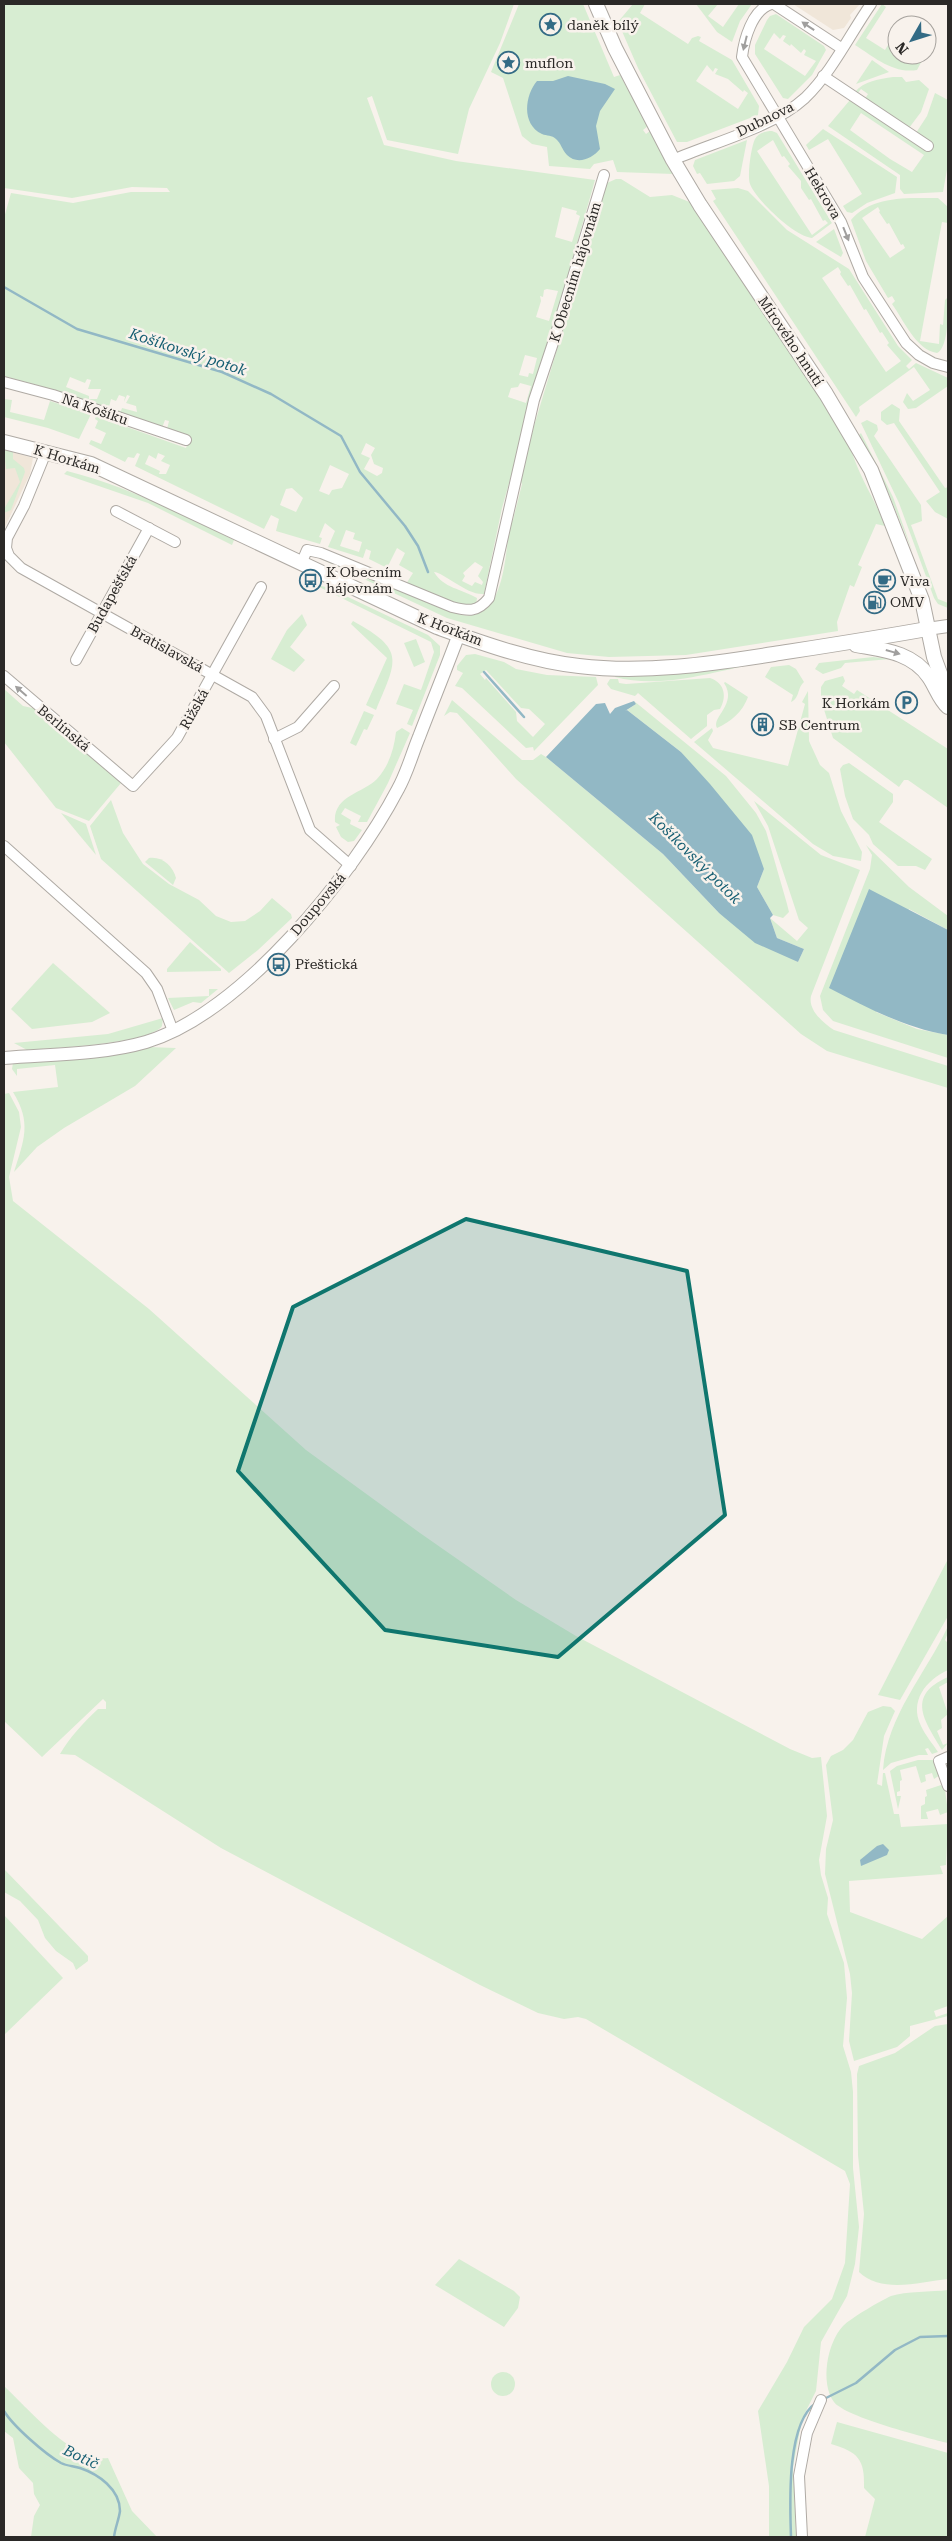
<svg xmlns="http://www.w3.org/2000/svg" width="952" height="2541" viewBox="0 0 952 2541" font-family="'Roboto Serif',serif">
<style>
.built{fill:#f0e6d9}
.green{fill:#d7edd2;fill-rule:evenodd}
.water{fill:#92b8c5}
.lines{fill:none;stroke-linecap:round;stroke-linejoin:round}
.stream{stroke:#92b8c5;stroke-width:2.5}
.minor-casing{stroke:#afaaa4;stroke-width:12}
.tertiary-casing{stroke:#afaaa4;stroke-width:14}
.secondary-casing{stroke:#afaaa4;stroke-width:16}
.minor{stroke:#fff;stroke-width:10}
.tertiary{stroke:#fff;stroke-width:12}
.secondary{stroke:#fff;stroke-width:14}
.oneway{fill:#a09f9e}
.marked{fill:#0f766e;fill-opacity:0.2;stroke:#0f766e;stroke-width:4;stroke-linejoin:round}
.labels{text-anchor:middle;stroke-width:5;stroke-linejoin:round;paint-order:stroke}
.poi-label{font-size:14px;fill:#2b2927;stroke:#f8f2ec;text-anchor:start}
.street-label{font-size:14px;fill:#2b2927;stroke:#f8f2ec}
.water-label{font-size:15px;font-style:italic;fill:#155e72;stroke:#f8f2ec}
</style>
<rect width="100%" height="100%" fill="#f8f2ec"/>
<g class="built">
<polygon points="793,4 860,4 850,15 851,18 844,28 833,30"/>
<polygon points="4,450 33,458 30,474 4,529"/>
</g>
<g class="green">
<path d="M4,4H514L500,43L469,109L458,154L387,140L372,96L367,98L384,145L456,161L595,180L502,508L484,594C468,596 443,572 434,572C443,588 462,589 477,598L476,605L461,606L406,584L413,573L399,565L405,553L397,548L387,568L369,559L371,551L366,549L363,558L328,547L335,531L325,523L319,537L322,538L320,544L276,531L279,519L271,515L264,529L135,466L140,454L137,453L134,458L128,457L125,462L89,444L91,440L101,444L106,433L95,428L98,421L95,419L96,416L186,448L190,437L167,429L169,421L165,420L162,428L51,389L4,376V218L11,193L73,203L131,192H170L167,188L132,187L72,198L4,188ZM562,207L577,211L576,214L580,216L572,242L555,237ZM547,289L558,291L549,321L536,317L541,301L540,296L543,297L544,290ZM525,355L537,358L533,374L529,373L528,377L519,375ZM70,377L85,383L87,379L91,380L88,389H101L97,399H89V396L66,387ZM520,383L531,386L526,403L508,397L511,388L518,387ZM119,395L125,397L124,402L127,395L130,396L126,403L136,406L137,412L122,408L121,411L109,407L111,399L116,401ZM366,443L375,448L371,455L374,464L383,468L382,473L377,476L364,469L370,458L361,454ZM158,453L165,456L161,461L170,465L166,474H159L160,471L145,464L149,455L156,459ZM330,465L349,474L342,488L332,490L329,495L319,491ZM292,488L303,498L296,512L280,505L286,489ZM346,530L355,533L353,539L362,542L359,552L340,546ZM475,562L483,567L478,576L483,582L482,585L475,582L472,586L462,581L465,576L463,573Z"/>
<polygon points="519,4 583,4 614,77 620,75 648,126 643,130 646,134 650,131 674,174 617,172 613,160 594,164 590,169 549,166 547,147 532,144 522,136 503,78 491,72"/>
<path d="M633,4H645L640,13L688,44L692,38L698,36L701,37L699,41L732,60L759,106L758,115L687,142H677L638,68L618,22ZM707,65L713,72L715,68L718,69L715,74L728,79L743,92L744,90L748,93L738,109L696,81Z"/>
<polygon points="696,4 718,4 708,16 723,27 739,4 752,4 740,21 732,42 717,32"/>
<path d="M882,4L886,7L866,38L885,50L897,30V55H925L917,70C893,74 874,57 855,45Z"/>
<path d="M776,14L824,46L826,50L812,75L788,99L783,98L755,54V45L767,20L770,16ZM774,33L780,39L783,35L786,36L783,41L790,46L791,44L801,53L804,49L806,51L804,55L816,61L805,76L764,49Z"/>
<polygon points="872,60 889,72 856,84"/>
<path d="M893,77H902L906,82L919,80L929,89L921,112L909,128L865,99L868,94L861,89L857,94L855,92C864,81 879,79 893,77Z"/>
<path d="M935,93L948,100V164L943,192L904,194L900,189V175L828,126L850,100L916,133L927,116ZM861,113L924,155L912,172L890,159L850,130Z"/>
<polygon points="823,129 897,177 895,193 867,203 852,213 847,212 843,206 862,194 828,139 809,150 806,145"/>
<path d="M772,131L777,133L832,223L812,238C795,237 756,200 750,184C747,176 751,147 755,139C758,133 766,131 772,131ZM773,140L782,157L784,156L790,164L788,166L801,181V188L809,200L811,199L823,221L825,220L828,223L812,235L757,151Z"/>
<polygon points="747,140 740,176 734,181 707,184 700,173 697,174 693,166 695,160"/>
<path d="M616,179H621L650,197L672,195L692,203L853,448L851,449C859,477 875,499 885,526L876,524L858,565L862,567L854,587L850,585L837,622L838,631L686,655L609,657L567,653L447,618L317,557L461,615C506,622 505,553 510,523L513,520L522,484L520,480L534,426L607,183Z"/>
<path d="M738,188L748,191L787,230L849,269L898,346L912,360L906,366L909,369L916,363L948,378V386L916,408L908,409L903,402L907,393L913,401L930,390L914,367L859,407L860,411L856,417L713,201L716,199L711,190ZM838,267L841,272L840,274L848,286L850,285L864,310L866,309L880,333L882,332L889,343L887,345L901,361L886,372L822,278Z"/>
<path d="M938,198L948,207V223L942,222L920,341L939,344L940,324L943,325L945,300L948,297C948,310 949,347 937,353C916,350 903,319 892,304L895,301L892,296L888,298L866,261L851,220C872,195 909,198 938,198ZM878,207L880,211L879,212L887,224L889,223L901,245L903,244L905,248L890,258L862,218Z"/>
<polygon points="834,229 843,253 841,257 816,242"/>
<polygon points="4,399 12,400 10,412 44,420 50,401 91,414 79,439 48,428 4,417"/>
<polygon points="892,404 900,409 899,421 945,488 948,487 948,519 935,512 926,501 940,492 894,423 887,425 881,420 881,412"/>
<polygon points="867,420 877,425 878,430 874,436 921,505 922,521 911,525 938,599 948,603 948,608 938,604 934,598 899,503 861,423"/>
<polygon points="861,433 893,497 913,553 888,492 859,435"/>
<polygon points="4,450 13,452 13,459 24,468 25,472 11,510 4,513 4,509 20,482 15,468 6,469"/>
<path d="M67,471C126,486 180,513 234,540L232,545L148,503L64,474Z"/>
<polygon points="311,583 329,588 428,635 440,646 440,655 412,726 407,724 413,710 396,704 404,684 421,690 434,652 431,642"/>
<polygon points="302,614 307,625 290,647 305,660 294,672 271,659 287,630"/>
<path d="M353,621C406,650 397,660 376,710L366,705L387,658L351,624Z"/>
<polygon points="416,639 425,662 414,667 404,643"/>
<path d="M475,654L504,662L516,669L547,675L596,677L598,685L534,751L533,747L526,748L462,688L455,686L463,673L457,670V666L466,655ZM486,670L521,708L529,709L545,724L533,737L517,721L516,712L486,678L485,680L480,674Z"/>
<polygon points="873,657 890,659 845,663 841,668 823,674 815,669 819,663"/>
<path d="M765,662C717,670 664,690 615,677V674Z"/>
<path d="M789,665L796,669L804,682C797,688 800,698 791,702L793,695L765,677L771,667Z"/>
<polygon points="843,676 845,681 842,686 854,694 857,690 948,749 948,808 908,780 904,780 899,787 833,738 821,700 821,687 825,681"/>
<path d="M710,678C725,683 727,697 720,709L714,710L707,715V726L691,739L638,693L635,696L611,689L607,684L610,679H618L619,683L626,684Z"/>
<path d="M725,682L748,697C743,711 731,722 717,728C711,717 738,704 724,683Z"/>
<polygon points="4,689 23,706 37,709 121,783 89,821 56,808 4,742"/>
<polygon points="808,691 809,741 820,765 829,773 841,811 862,852 861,861 833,856 813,844 694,742 712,728 713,731 708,740 713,748 788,766 805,704 802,702"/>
<path d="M452,700L522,760H533L541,754L546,757L663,854L719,913L798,962L804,949L777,938L770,918L797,941L808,928L799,920L768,826L754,801L821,855L860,870L811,996C808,1010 823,1023 834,1030L948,1066V1088L827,1051L801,1034L516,779L457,713L450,712L444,716Z"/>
<polygon points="634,701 726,776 756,813 766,831 787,904 789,912 783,918 773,915 757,887 764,869 681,752 627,710 636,704"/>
<polygon points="364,711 374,715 367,730 364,729 356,746 350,743"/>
<path d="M402,728L410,733L388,783L367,822H358L361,816L345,808L341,814L351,820L350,824L362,830L354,841L348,842L341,837L336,827L340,825L335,822C333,796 363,793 377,779C389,766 394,749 396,732Z"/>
<polygon points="849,763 893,794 893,802 879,822 932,859 925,870 916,866 898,866 873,844 869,835 853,819 845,796 840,769 843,765"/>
<polygon points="111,800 123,833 143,864 169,884 199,900 216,916 231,922 245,921 260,911 272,898 291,914 292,918 258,950 229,973 101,859 90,826"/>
<polygon points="61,813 86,824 96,855"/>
<polygon points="866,845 909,887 948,916 948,930 909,909 876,1012 917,1029 948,1035 948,1058 833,1021 823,1010 820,996 870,869 872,855"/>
<path d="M149,858C162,856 173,866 176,878L173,885L145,862Z"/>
<polygon points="190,942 221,969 221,971 167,972 167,969"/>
<polygon points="53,963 110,1013 92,1022 32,1029 11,1009"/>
<polygon points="209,989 218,989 201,1003 193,1002 174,1010 168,998 209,996"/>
<path d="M163,1018L162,1026C150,1044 52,1048 27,1050L14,1043L108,1034Z"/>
<path d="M148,1047L176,1048L135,1086L64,1128L37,1147L14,1172C24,1140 32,1123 13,1092L58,1087L55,1065L17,1069V1076L12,1069L13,1063Z"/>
<path d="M9,1093L19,1112L21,1127L9,1177L13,1201L149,1309L306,1450L420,1533L516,1600L576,1636L790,1749L812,1758L821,1757L827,1816L819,1860L821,1875L828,1898L827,1914L844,1963L847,1998L843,2046L851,2072L853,2092V2168L859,2227L855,2264L847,2296L821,2342L816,2391L802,2419L793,2467L796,2537H769V2486L758,2411L787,2362L804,2327L832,2299L845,2263L850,2184L845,2171L586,2019L578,2017L564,2019L538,2013L480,1985L221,1848L75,1755L60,1754C70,1737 83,1723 98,1709H106V1702L103,1699L42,1757L4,1721V1094Z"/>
<polygon points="948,1559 948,1616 900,1700 878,1695"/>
<path d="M948,1626V1633L945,1640L948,1643V1670C926,1680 909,1701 921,1726C925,1735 933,1744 938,1752L932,1754L928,1748L925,1749L928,1755H919L891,1763L883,1770C887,1715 926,1674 948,1626Z"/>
<path d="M948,1677V1682L939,1687L948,1714L941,1720L942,1728L937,1731L943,1745L948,1743L942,1750C925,1721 905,1696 948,1677Z"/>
<polygon points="883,1706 891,1707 895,1711 884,1736 877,1784 882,1786 883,1773 885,1773 894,1814 899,1814 901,1827 948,1824 946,1865 940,1866 943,1874 849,1881 850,1912 922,1939 948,1916 948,2006 934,2011 936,2017 948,2013 948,2016 910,2026 910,2036 897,2047 854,2061 849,2041 852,1993 850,1974 825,1874 826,1849 833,1820 826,1765 831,1756 843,1750 853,1740 868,1712"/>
<polygon points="918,1760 935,1760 940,1775 934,1779 932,1773 925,1775 926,1781 921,1783 916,1766 900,1770 902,1780 900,1781 900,1791 897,1792 897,1796 901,1796 898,1809 890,1771 897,1766"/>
<polygon points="941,1785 945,1790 948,1812 940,1815 938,1809 926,1812 928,1819 921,1819 921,1806 925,1804 925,1797 927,1796 926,1790"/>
<polygon points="4,1869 88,1956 88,1961 76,1970 73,1963 56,1951 45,1938 38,1920 20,1901 4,1892"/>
<polygon points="4,1915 63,1978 4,2035"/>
<path d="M948,2024V2279C920,2282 882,2294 859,2272L864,2214L858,2155L857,2074L859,2066L895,2053L935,2026Z"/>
<polygon points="459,2259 514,2291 520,2297 518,2308 504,2327 435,2285"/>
<path d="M948,2290V2443C927,2438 845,2417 834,2402C820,2383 827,2343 843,2326C851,2318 880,2301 891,2296C906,2291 932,2292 948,2290Z"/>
<circle cx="503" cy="2384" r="12"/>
<path d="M4,2386C29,2409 72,2462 108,2458L132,2511L157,2537H31L34,2516L40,2505L34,2494L33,2483L19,2468L13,2438L4,2431Z"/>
<path d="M837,2422L948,2453V2537H865L875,2499L864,2488C865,2459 858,2452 831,2444Z"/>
</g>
<g class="water">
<path d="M568,76L605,84L615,89L600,111L596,126L600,149C592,159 577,165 567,155C562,150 561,143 556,139C552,135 547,136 542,134C521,124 525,95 537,81H553Z"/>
<polygon points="634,701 636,704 625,711 627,710 681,752 710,784 752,835 764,869 757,887 773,915 770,918 777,938 804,949 798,962 755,943 719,913 663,854 546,757 596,704 605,703 610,714 615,708"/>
<path d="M869,889L948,930V1035C905,1028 868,1008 829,988Z"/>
<polygon points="883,1844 889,1850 887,1855 861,1866 860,1860 877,1846"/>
</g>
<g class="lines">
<g class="stream">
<polyline points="4,287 77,329 222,372 271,394 341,436 360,472 405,526 418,546 428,572"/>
<polyline points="484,672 524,717"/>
<polyline points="826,2398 856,2383 895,2350 920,2337 948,2336"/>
<path d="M4,2411C13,2426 45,2454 61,2463C67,2466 74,2466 80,2468C98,2474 120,2489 120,2511C119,2519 115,2528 114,2537"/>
<path d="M791,2537C790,2505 786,2423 816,2403"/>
</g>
<defs>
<g id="minor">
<path d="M771,4C752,10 744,40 742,57L841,222L863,277L906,343L919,355L933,363L948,367"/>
<polyline points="774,4 841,48"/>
<polyline points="823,76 928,146"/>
<path d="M673,160C714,142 772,128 805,98C832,72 850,34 871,4"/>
<polyline points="4,382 53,395 186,440"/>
<polyline points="46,452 24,506 7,538 6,548 9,556 21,568 252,697 266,716 310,830 351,866"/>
<polyline points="116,511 175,542"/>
<path d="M301,564L307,550L321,553L452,607C468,611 477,613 489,598L534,400L553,343L604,175"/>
<polyline points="76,660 149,528"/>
<polyline points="4,676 133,786 177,738 261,587"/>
<polyline points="274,739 298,727 334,686"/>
<polyline points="4,846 146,973 157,989 173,1031"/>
<polyline points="948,1757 939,1761 948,1786"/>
<polyline points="802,2537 799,2476 807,2433 821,2400"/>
</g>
<g id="tertiary">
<polyline points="927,629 948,626"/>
<path d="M4,1058C50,1054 101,1055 146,1042C242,1013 353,875 398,789C407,773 412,754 419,737C432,703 446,669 459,634"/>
</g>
<g id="secondary">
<polyline points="596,4 615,48 673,160 700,205 826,394 871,470 922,600 934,657 948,695"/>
<path d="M4,442L91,464L437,627C482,643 531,661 579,666C644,674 710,664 774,654C825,646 877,638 927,629"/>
<path d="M856,645C883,650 912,652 929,677C936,687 939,699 948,707"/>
</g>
</defs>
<use href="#minor" class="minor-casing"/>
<use href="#tertiary" class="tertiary-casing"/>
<use href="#secondary" class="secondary-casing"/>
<use href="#minor" class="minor"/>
<use href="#tertiary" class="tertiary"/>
<use href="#secondary" class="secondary"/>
</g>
<defs><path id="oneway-solid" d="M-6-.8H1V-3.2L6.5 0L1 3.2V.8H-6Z" transform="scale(1.25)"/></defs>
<g class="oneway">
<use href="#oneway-solid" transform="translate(808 26) rotate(-146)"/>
<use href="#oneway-solid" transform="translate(745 43) rotate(104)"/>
<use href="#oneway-solid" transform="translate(846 234) rotate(68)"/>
<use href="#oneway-solid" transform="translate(893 652) rotate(16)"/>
<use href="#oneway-solid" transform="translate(21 691) rotate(-139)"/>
</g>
<path class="marked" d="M466,1219L687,1271L725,1515L558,1657L385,1630L238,1471L293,1307Z"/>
<defs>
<symbol id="sight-ring" viewBox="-11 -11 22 22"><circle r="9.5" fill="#f8f2ec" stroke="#336b85" stroke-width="1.5"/><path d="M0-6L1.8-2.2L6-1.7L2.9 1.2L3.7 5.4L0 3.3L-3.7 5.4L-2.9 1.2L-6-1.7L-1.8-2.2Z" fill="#336b85"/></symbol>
<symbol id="bus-ring" viewBox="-11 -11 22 22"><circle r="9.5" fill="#f8f2ec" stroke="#336b85" stroke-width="1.5"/><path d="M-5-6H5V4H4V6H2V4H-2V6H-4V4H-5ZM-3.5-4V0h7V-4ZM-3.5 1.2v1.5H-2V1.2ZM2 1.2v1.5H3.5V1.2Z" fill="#336b85"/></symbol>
<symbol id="cafe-ring" viewBox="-11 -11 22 22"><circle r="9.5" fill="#f8f2ec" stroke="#336b85" stroke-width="1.5"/><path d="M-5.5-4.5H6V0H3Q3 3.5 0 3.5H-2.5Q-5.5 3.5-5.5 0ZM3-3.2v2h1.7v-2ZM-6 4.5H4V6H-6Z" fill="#336b85"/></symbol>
<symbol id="fuel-ring" viewBox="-11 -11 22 22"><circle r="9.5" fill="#f8f2ec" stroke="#336b85" stroke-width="1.5"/><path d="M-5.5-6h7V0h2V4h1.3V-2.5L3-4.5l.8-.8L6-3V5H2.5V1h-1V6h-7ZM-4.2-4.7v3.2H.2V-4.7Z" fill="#336b85"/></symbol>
<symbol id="parking-ring" viewBox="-11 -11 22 22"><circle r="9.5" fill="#f8f2ec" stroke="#336b85" stroke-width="1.5"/><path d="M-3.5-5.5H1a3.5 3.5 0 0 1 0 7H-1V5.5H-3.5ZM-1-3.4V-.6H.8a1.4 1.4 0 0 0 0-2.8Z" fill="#336b85"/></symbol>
<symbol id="building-ring" viewBox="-11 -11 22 22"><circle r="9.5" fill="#f8f2ec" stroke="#336b85" stroke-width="1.5"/><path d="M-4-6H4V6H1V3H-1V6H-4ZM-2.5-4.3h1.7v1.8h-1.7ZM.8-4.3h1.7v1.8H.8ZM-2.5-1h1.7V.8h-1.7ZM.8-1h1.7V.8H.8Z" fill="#336b85"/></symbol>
</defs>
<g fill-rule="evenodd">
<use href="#sight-ring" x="538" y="12" width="25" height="25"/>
<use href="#sight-ring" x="496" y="50" width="25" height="25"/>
<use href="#bus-ring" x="298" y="568" width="25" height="25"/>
<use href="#cafe-ring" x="872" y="568" width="25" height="25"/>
<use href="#fuel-ring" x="862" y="590" width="25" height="25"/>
<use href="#parking-ring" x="894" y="690" width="25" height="25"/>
<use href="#building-ring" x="750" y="712" width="25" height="25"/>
<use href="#bus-ring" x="266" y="952" width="25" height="25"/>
</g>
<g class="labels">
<g class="poi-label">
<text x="567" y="30">daněk bílý</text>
<text x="525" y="68">muflon</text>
<text x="326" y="577">K Obecním<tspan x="326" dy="16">hájovnám</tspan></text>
<text x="900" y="586">Viva</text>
<text x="890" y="607">OMV</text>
<text x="890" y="708" text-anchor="end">K Horkám</text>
<text x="779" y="730">SB Centrum</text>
<text x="295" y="969">Přeštická</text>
</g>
<g class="street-label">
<text transform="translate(765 119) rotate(-26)" y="5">Dubnova</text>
<text transform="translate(823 193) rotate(59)" y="5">Hekrova</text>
<text transform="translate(575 272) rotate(-73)" y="5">K Obecním hájovnám</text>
<text transform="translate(791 341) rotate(56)" y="5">Mírového hnutí</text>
<text transform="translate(95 409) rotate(19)" y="5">Na Košíku</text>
<text transform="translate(67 459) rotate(17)" y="5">K Horkám</text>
<text transform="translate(112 594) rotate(-61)" y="5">Budapešťská</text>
<text transform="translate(450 629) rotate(21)" y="5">K Horkám</text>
<text transform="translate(167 649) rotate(29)" y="5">Bratislavská</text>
<text transform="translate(194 709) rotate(-61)" y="5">Rižská</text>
<text transform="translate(64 728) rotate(40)" y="5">Berlínská</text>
<text transform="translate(318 904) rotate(-50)" y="5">Doupovská</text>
</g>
<g class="water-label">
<text transform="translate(188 352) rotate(18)" y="5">Košíkovský potok</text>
<text transform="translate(695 858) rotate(45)" y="5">Košíkovský potok</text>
<text transform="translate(81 2457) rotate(25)" y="5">Botič</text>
</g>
</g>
<rect width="952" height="2541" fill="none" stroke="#2b2927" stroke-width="10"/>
<g transform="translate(912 40) rotate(231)"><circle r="24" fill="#f8f2ec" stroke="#a6a29d"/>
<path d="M0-4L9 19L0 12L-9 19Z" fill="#336b85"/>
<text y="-8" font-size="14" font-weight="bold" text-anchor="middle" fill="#2b2927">N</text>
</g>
</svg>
